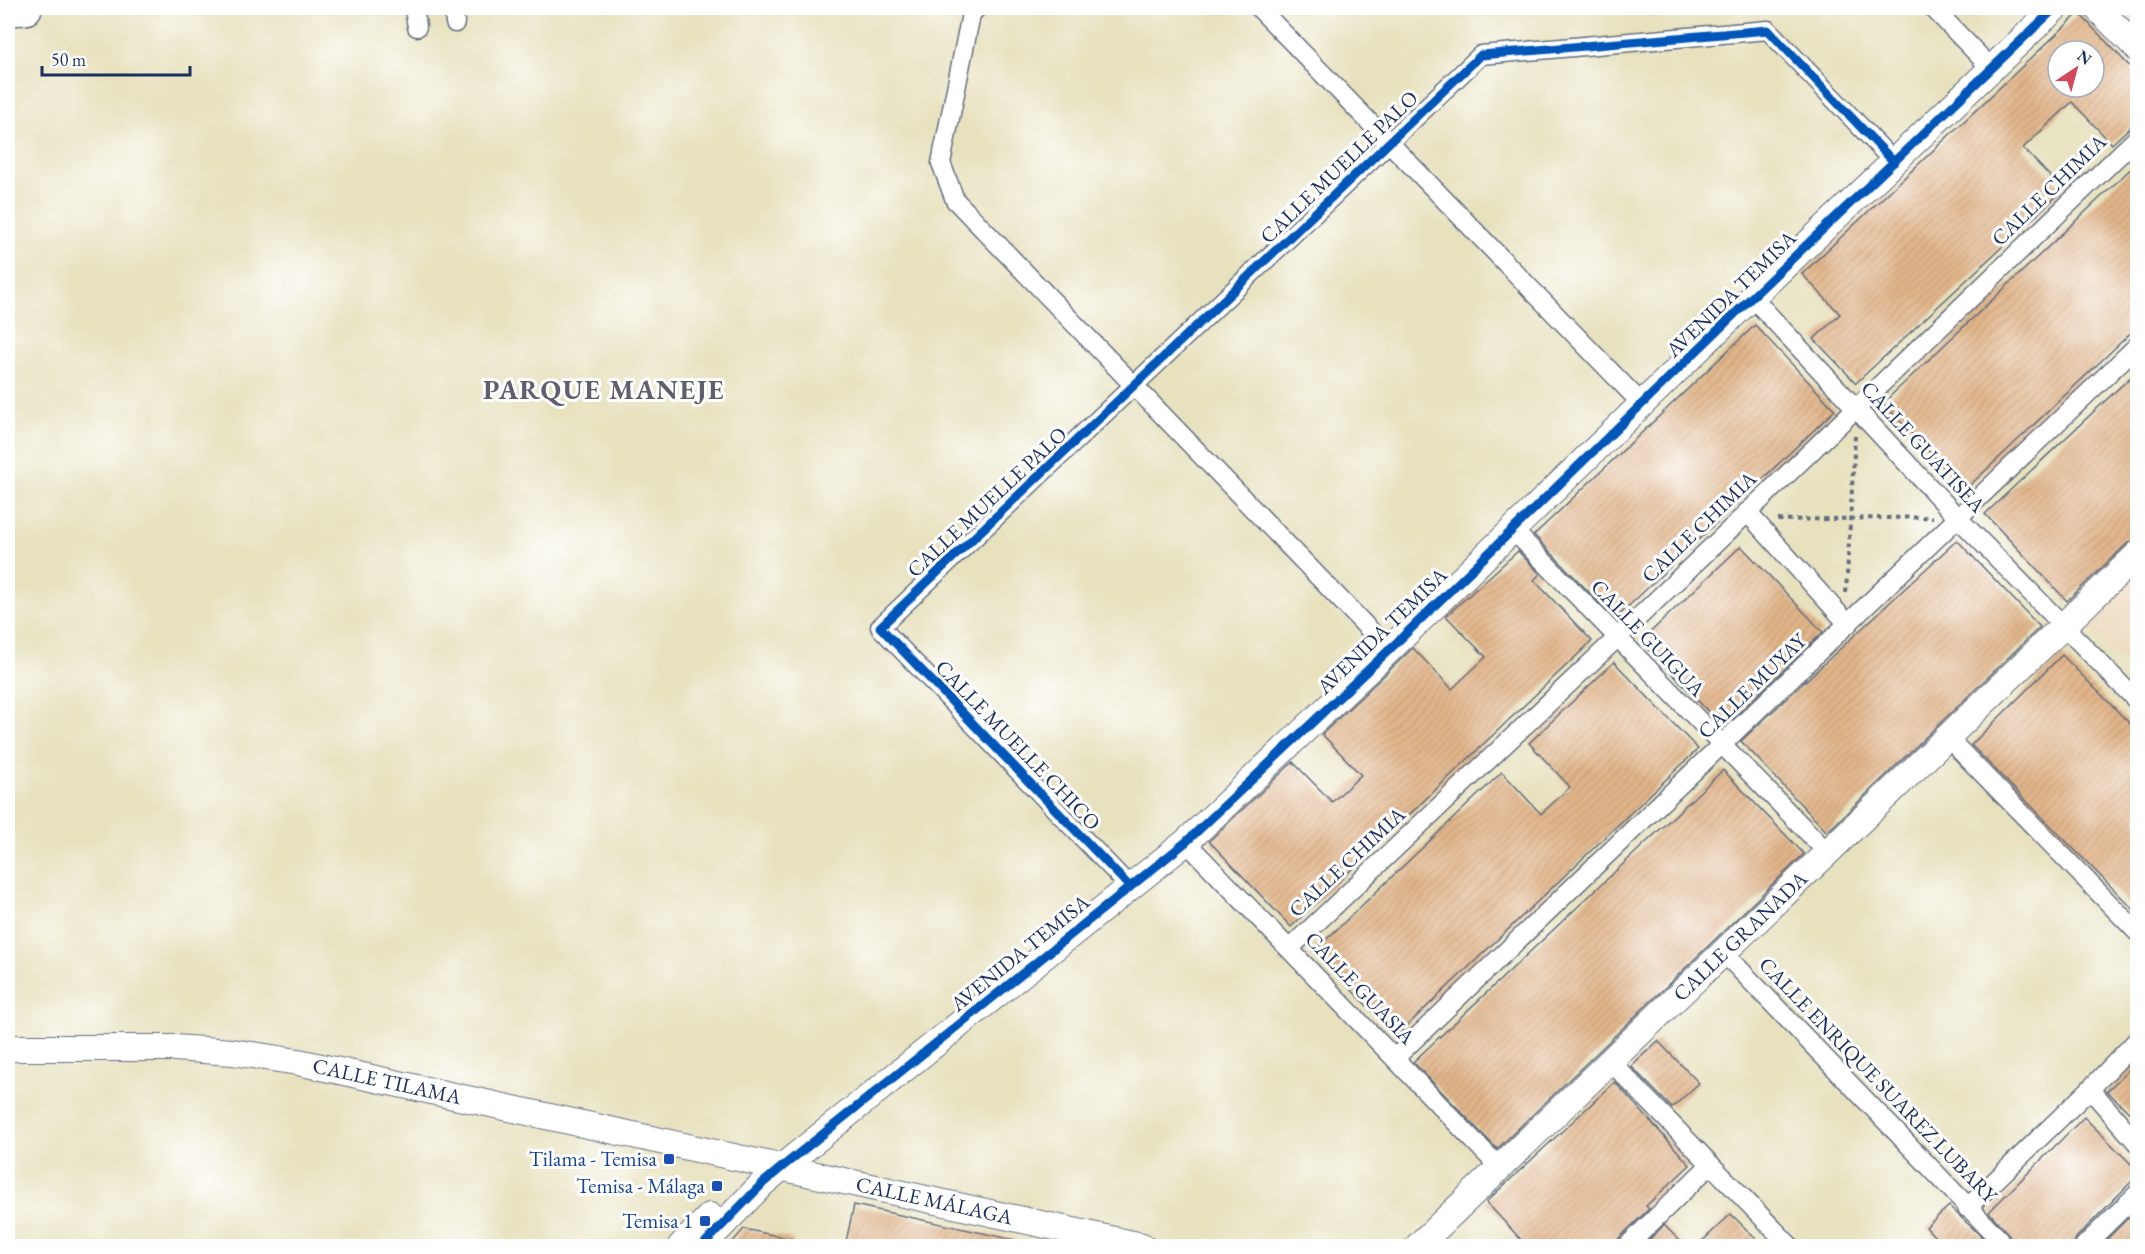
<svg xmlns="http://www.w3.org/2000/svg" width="2145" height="1254" viewBox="0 0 2145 1254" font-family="'EB Garamond',serif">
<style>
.built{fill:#ecd7ba}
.building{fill:url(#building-hatch);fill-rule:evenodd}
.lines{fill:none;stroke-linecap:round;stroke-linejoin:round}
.street-casing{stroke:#626d7f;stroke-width:21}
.secondary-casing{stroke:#626d7f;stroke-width:28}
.highway-casing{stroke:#626d7f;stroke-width:36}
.path{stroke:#626d7f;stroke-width:4;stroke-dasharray:4.5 4.5;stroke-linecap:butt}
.street{stroke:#fff;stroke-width:18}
.secondary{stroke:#fff;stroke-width:26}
.highway{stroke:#fff;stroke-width:33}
.cycleway-casing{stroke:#fff;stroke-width:13}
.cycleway{stroke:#0057b8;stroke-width:9}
.transit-dot{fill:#1a4fb4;stroke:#fff;stroke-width:2}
.labels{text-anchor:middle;stroke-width:6;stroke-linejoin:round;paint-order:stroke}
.street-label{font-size:21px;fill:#1b2f5e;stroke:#fff}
.transit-label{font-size:21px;fill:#164399;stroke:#fff;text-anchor:end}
.district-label{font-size:27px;font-weight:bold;letter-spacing:1.5px;fill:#615e6d;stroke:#fff}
</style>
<defs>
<pattern id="building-hatch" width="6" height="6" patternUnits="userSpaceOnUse" patternTransform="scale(1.5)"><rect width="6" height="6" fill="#e2b589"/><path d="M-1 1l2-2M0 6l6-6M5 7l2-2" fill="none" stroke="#c19c79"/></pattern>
</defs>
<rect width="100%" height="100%" fill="#fff"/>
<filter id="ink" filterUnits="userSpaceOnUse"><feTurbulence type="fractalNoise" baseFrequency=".0167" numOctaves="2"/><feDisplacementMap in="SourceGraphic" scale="12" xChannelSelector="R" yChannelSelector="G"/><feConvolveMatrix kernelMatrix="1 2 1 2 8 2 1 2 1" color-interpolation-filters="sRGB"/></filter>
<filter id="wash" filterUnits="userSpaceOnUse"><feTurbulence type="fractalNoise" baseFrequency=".008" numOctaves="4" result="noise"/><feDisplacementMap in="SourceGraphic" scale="24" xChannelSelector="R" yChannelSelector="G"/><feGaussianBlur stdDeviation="1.35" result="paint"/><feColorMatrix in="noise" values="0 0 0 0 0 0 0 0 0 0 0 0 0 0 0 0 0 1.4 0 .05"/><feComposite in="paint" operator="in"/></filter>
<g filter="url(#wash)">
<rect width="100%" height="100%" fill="#e7e1bd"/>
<polygon class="built" points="2137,571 2137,678 2083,623"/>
<g id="blocks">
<g class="building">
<path d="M2079,13L2138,75V120L2112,144L2072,102L2023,148L2063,190L1856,383L1814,339L1840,314L1802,274ZM2058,51H2094V87H2058Z"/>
<polygon points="2138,162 2138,326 1965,490 1883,403"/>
<polygon points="1755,325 1835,410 1615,619 1534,535"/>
<polygon points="2138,370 2138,539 2128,543 2067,601 1985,514"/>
<polygon points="1957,540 2040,627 1827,832 1741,741"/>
<polygon points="1741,546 1823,632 1726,725 1723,722 1721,725 1641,641"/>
<polygon points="1518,551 1540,574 1534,580 1592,641 1291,927 1209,841 1293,762 1332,802 1361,775 1322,734 1413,648 1452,689 1486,657 1446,616"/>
<polygon points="2062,655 2138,732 2138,914 1971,745"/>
<polygon points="1614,662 1698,749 1396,1036 1314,951 1502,772 1541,814 1570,787 1529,743"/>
<polygon points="1723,770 1804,854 1497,1149 1413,1062"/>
<polygon points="1658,1041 1699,1083 1672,1108 1631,1066"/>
<polygon points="2138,1061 2138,1121 2107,1091"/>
<polygon points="1615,1082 1690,1165 1646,1206 1649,1209 1619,1238 1616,1246 1527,1246 1486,1202"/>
<polygon points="2084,1117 2138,1171 2138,1175 2076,1238 2073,1246 2007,1246 2010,1236 1989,1212"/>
<polygon points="854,1205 1015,1240 1015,1246 845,1246"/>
<polygon points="1949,1206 1983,1238 1980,1246 1943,1246 1926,1227"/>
<polygon points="1731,1214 1763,1246 1697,1246"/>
<polygon points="2128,1218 2138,1228 2138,1246 2100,1246"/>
<polygon points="1664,1225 1685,1246 1643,1246"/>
<polygon points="744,1229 793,1239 792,1246 729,1246"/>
</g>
</g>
</g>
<g filter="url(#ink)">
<use href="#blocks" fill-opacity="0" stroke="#626d7f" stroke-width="1.5"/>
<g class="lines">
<defs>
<g id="street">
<polyline points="414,8 417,27"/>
<polyline points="454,8 455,23"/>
<polyline points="977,8 971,14 941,163 955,200 1389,650"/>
<polyline points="1259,8 1643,405"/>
<polyline points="1933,8 1991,68"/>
<polyline points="1752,297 1958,518 2138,702"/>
<polyline points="1747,512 1848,624"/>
<polyline points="1513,530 1828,853"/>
<polyline points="1946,736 2138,933"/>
<polyline points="1186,842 1500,1168"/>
<polyline points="1130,887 880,627 1481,55 1768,30 1894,162"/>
<polyline points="1290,948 1617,638 2138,137"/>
<polyline points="1724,953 1999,1239 1991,1246"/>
<polyline points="1396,1057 2138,345"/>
<polyline points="1611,1062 1790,1246"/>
<polyline points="2090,1089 2138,1144"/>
<polyline points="1967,1208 2090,1089 2138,1039"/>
<polyline points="1627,1246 1710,1165"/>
<polyline points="2084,1246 2138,1193"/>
</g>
<g id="secondary">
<polyline points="2097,8 2138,49"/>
<path id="s1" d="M8,1048H174L232,1052L298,1062L1142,1246"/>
<polyline points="681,1246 710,1216"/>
<polyline points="702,1246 763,1183 782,1167 1186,842 1389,650 1752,297 2055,8"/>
<path id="s2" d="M1418,1246L2138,554"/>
</g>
<polyline id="highway" points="8,9 25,8"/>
</defs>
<use href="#street" class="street-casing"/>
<use href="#secondary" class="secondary-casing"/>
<use href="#highway" class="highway-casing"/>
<g class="path">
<polyline points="1778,520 1933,517"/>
<polyline points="1846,593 1855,436"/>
</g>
<use href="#street" class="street"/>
<use href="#secondary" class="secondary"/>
<use href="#highway" class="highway"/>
<defs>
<g id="cycleway">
<polyline points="1130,887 880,627 1481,55 1768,30 1894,162"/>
<polyline points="702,1246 763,1183 782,1167 1186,842 1389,650 1752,297 2055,8"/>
</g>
</defs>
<use href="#cycleway" class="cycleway-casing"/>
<use href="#cycleway" class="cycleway"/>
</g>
</g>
<g class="transit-dot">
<rect x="663" y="1153" width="12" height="12" rx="3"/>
<rect x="711" y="1180" width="12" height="12" rx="3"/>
<rect x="699" y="1215" width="12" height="12" rx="3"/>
</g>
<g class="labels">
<g class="street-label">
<text transform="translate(1339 167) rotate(-44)" y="7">CALLE MUELLE PALO</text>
<text transform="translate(2049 190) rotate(-44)" y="7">CALLE CHIMIA</text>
<text transform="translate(1731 294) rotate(-44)" y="7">AVENIDA TEMISA</text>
<text transform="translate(1923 447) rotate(47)" y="7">CALLE GUATISEA</text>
<text transform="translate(987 502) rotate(-43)" y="7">CALLE MUELLE PALO</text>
<text transform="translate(1699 527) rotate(-44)" y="7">CALLE CHIMIA</text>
<text transform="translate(1382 631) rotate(-44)" y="7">AVENIDA TEMISA</text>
<text transform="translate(1648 638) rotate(46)" y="7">CALLE GUIGUA</text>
<text transform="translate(1752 686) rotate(-44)" y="7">CALLE MUYAY</text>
<text transform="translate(1018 745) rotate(46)" y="7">CALLE MUELLE CHICO</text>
<text transform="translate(1347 862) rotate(-43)" y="7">CALLE CHIMIA</text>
<text dy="7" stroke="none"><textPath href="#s2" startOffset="447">CALLE GRANADA</textPath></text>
<text transform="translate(1020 953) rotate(-39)" y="7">AVENIDA TEMISA</text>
<text transform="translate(1360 988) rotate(46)" y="7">CALLE GUASIA</text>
<text transform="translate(1878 1080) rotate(46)" y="7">CALLE ENRIQUE SUAREZ LUBARY</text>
<text dy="7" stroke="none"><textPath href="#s1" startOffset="382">CALLE TILAMA</textPath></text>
<text dy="7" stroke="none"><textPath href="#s1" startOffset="942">CALLE MÁLAGA</textPath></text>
</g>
<g class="transit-label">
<text x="657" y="1166">Tilama - Temisa</text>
<text x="705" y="1193">Temisa - Málaga</text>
<text x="693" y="1228">Temisa 1</text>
</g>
<g class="district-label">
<text x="604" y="399">PARQUE MANEJE</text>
</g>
</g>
<rect width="2145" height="1254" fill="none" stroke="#fff" stroke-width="30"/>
<g transform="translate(2076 69) rotate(36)"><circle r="28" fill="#ffffff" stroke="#a4acbf" stroke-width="1.5"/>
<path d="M0-4.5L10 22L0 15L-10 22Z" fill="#d1495b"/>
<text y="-9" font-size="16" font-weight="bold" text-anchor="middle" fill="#1b2f5e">N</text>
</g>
<path d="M42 66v9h148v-9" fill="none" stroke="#1b2f5e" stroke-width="3"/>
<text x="51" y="66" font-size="18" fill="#1b2f5e" stroke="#ffffff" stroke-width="4.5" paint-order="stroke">50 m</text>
</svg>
